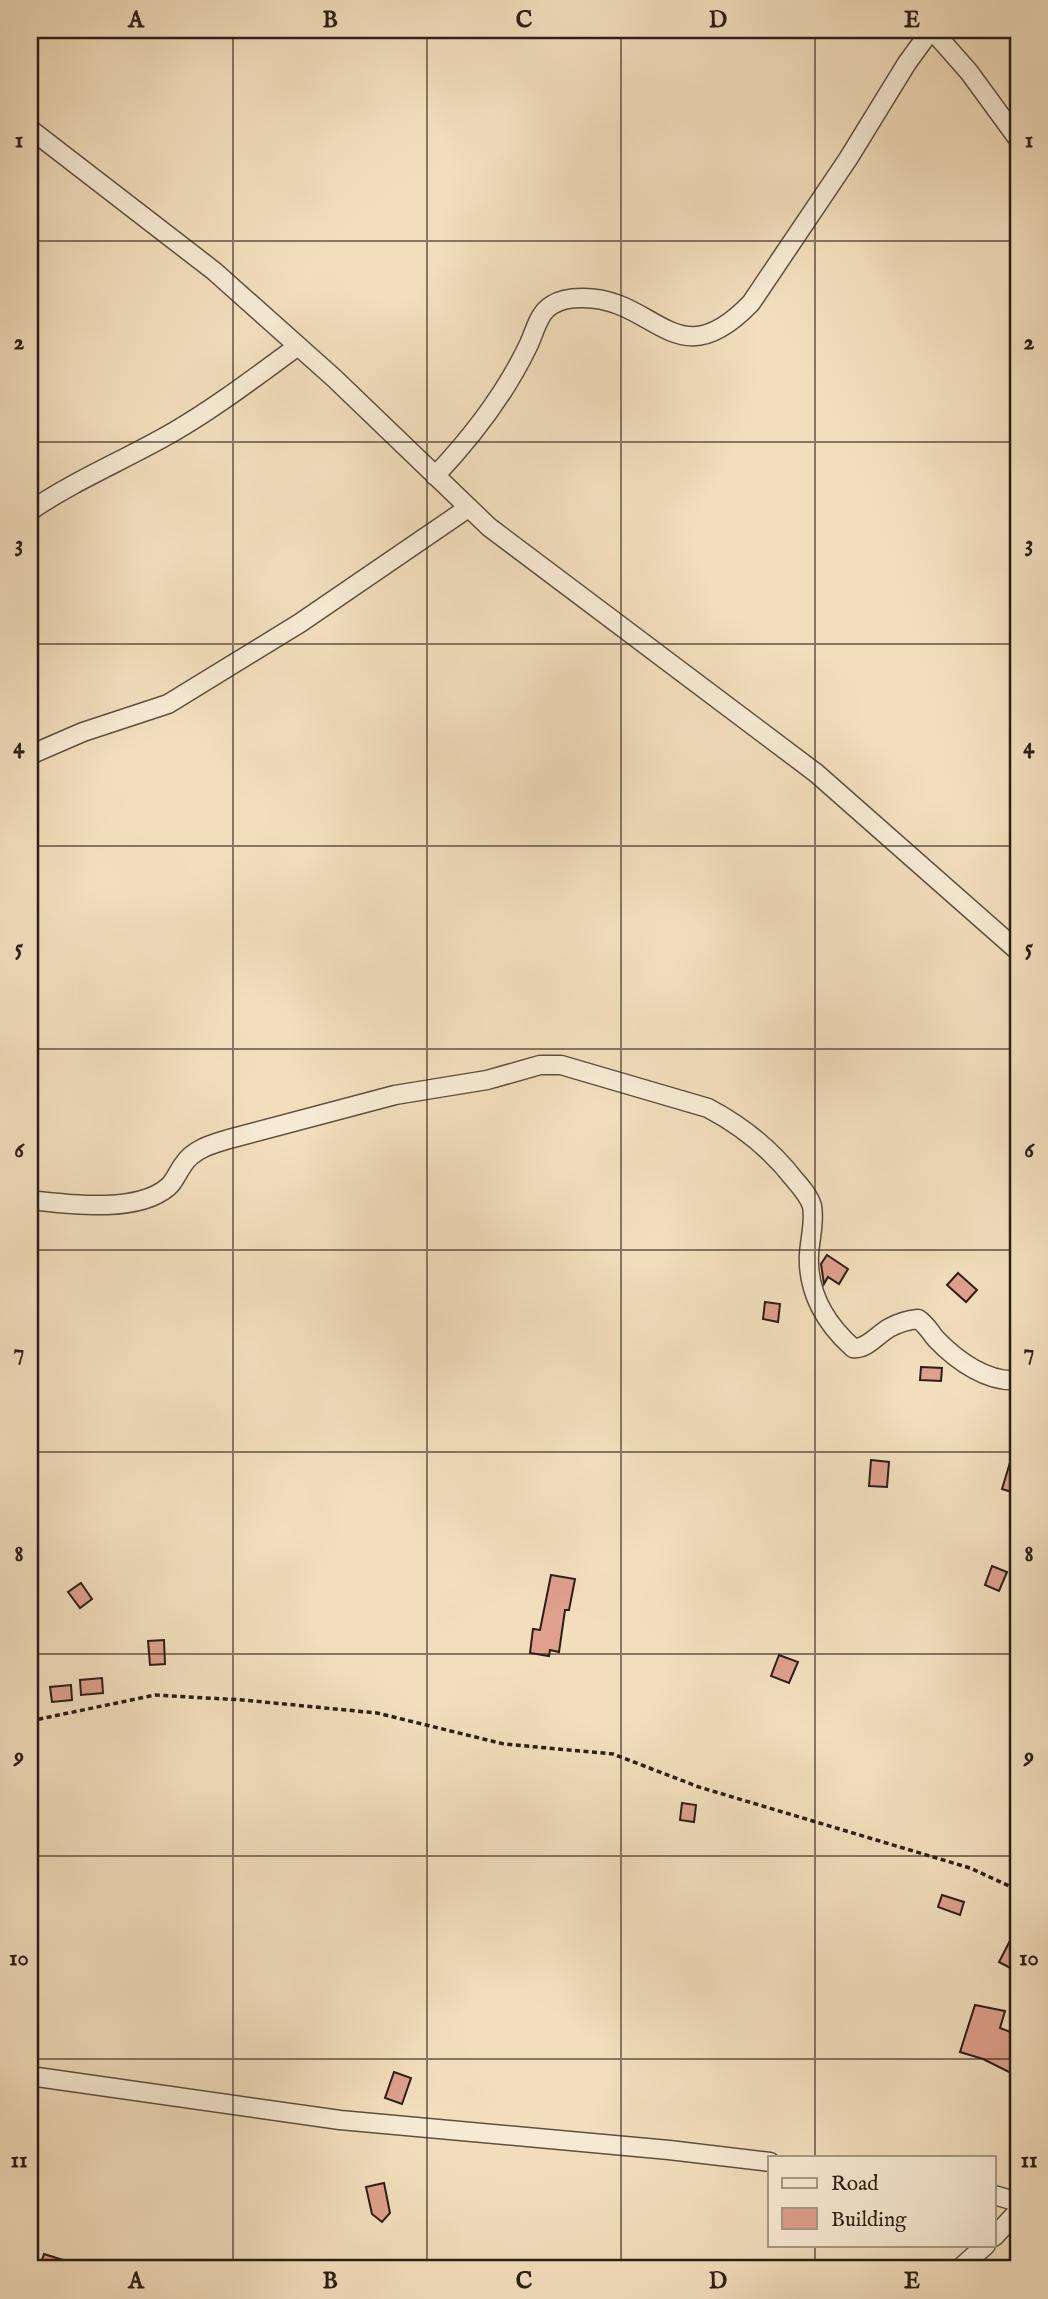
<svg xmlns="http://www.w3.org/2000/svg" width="1048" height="2299" viewBox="0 0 1048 2299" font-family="'IM FELL English',serif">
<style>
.building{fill:#dfa08d;stroke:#2c1f15;stroke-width:2}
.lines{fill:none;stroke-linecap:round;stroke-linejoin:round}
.minor-casing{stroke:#5e4f3f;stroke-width:21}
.path{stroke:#2c1f15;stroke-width:3.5;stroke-dasharray:5 3.5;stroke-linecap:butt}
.minor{stroke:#f7ead4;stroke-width:18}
.grid{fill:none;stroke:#2c1f15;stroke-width:2;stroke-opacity:0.55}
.neatline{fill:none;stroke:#2c1f15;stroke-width:2.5}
.grid-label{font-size:23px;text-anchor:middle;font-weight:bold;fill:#2c1f15}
</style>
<rect width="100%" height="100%" fill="#f2debd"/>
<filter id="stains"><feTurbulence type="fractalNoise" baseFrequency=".00286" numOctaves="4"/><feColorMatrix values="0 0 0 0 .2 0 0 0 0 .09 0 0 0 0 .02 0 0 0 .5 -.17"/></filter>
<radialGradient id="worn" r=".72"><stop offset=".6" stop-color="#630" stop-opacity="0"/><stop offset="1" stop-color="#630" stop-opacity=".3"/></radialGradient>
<g class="building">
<polygon points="827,1255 848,1269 839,1284 828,1277 824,1284 821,1264"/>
<polygon points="958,1273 977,1290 966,1302 947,1285"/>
<polygon points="765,1302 780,1304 778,1322 763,1319"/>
<polygon points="921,1367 942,1368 941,1381 920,1380"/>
<polygon points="1015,1446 1018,1446 1018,1494 1002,1489"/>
<polygon points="871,1460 889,1462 887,1487 869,1486"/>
<polygon points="992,1566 1007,1572 999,1591 985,1585"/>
<polygon points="551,1575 575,1579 569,1610 565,1610 559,1652 550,1650 549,1656 530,1653 533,1629 540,1630"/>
<polygon points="81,1583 92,1599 80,1608 68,1592"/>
<polygon points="164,1640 165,1664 150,1665 148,1641"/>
<polygon points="779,1655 798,1662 789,1683 771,1676"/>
<polygon points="102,1678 103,1693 81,1695 80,1680"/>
<polygon points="71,1685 72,1700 52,1702 50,1687"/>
<polygon points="682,1803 696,1805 694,1822 680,1820"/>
<polygon points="942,1895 964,1902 960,1915 938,1907"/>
<polygon points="1018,1925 1018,1972 999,1962"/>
<polygon points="975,2005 1005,2011 1000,2028 1018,2035 1018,2061 1011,2073 983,2059 960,2052"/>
<polygon points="394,2072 411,2078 402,2104 385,2098"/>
<polygon points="384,2183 390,2213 382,2222 372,2214 366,2187"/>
<polygon points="44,2254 82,2266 82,2269 39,2269"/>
</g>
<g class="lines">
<defs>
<g id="minor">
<polyline points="932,30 969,72 1018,139"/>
<polyline points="30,129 214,271 334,378 489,527 816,773 1018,951"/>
<path d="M435,476C472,437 505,394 528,346C535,332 538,313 552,305C561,299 571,298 582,298C656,297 676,381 751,303L848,159L907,63L931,30"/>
<path d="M30,511C75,480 127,459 175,431C218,406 258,375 298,346"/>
<polyline points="30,755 83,732 168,704 300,623 468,508"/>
<path d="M30,1200C67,1204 137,1214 168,1187C175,1181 177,1173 183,1165C193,1149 212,1144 229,1139L395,1095L487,1080L540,1065H561L708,1108C742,1126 770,1148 794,1179C801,1187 809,1196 812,1206C815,1221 810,1239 809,1254C807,1292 826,1324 853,1348C866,1350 877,1335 889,1328C898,1323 908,1320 918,1319C926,1324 930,1332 936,1339C957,1361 988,1383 1018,1380"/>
<polyline points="30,2076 340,2120 669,2150 770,2162"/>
<polyline points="994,2195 1018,2202"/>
<polyline points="994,2237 1018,2211"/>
<polyline points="959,2269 986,2245"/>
</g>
</defs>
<use href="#minor" class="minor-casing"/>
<polyline class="path" points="30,1721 155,1695 243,1700 377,1713 504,1744 613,1754 699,1787 970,1868 1018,1890"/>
<use href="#minor" class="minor"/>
</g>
<path class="grid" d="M233,30V2269M427,30V2269M621,30V2269M815,30V2157M30,241H1018M30,442H1018M30,644H1018M30,846H1018M30,1049H1018M30,1250H1018M30,1452H1018M30,1654H1018M30,1856H1018M30,2059H1018M815,2245V2269"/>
<rect width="1048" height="2299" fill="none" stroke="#f2debd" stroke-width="77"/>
<rect x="768" y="2156" width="228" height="91" fill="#f7ead4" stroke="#a69988" stroke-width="2"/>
<rect x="782" y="2178" width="35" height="10" fill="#f7ead4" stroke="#a69988" stroke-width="2"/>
<text x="831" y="2190" font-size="21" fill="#2c1f15">Road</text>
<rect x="782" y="2208" width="35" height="21" fill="#dfa08d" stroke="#a69988" stroke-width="2"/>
<text x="831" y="2226" font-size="21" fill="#2c1f15">Building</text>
<rect x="38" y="38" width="972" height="2222" class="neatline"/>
<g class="grid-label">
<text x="136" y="27">A</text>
<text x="330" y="27">B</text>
<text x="524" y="27">C</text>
<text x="718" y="27">D</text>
<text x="912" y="27">E</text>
<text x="19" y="147">1</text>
<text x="1029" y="147">1</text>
<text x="19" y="349">2</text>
<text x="1029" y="349">2</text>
<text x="19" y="551">3</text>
<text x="1029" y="551">3</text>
<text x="19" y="753">4</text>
<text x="1029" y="753">4</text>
<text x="19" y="955">5</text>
<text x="1029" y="955">5</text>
<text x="19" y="1157">6</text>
<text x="1029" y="1157">6</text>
<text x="19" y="1359">7</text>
<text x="1029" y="1359">7</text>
<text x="19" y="1561">8</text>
<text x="1029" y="1561">8</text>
<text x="19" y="1763">9</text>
<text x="1029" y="1763">9</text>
<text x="19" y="1965">10</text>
<text x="1029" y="1965">10</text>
<text x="19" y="2167">11</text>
<text x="1029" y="2167">11</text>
<text x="136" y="2288">A</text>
<text x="330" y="2288">B</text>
<text x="524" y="2288">C</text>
<text x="718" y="2288">D</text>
<text x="912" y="2288">E</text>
</g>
<rect width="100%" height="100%" filter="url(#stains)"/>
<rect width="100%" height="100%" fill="url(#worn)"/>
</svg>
